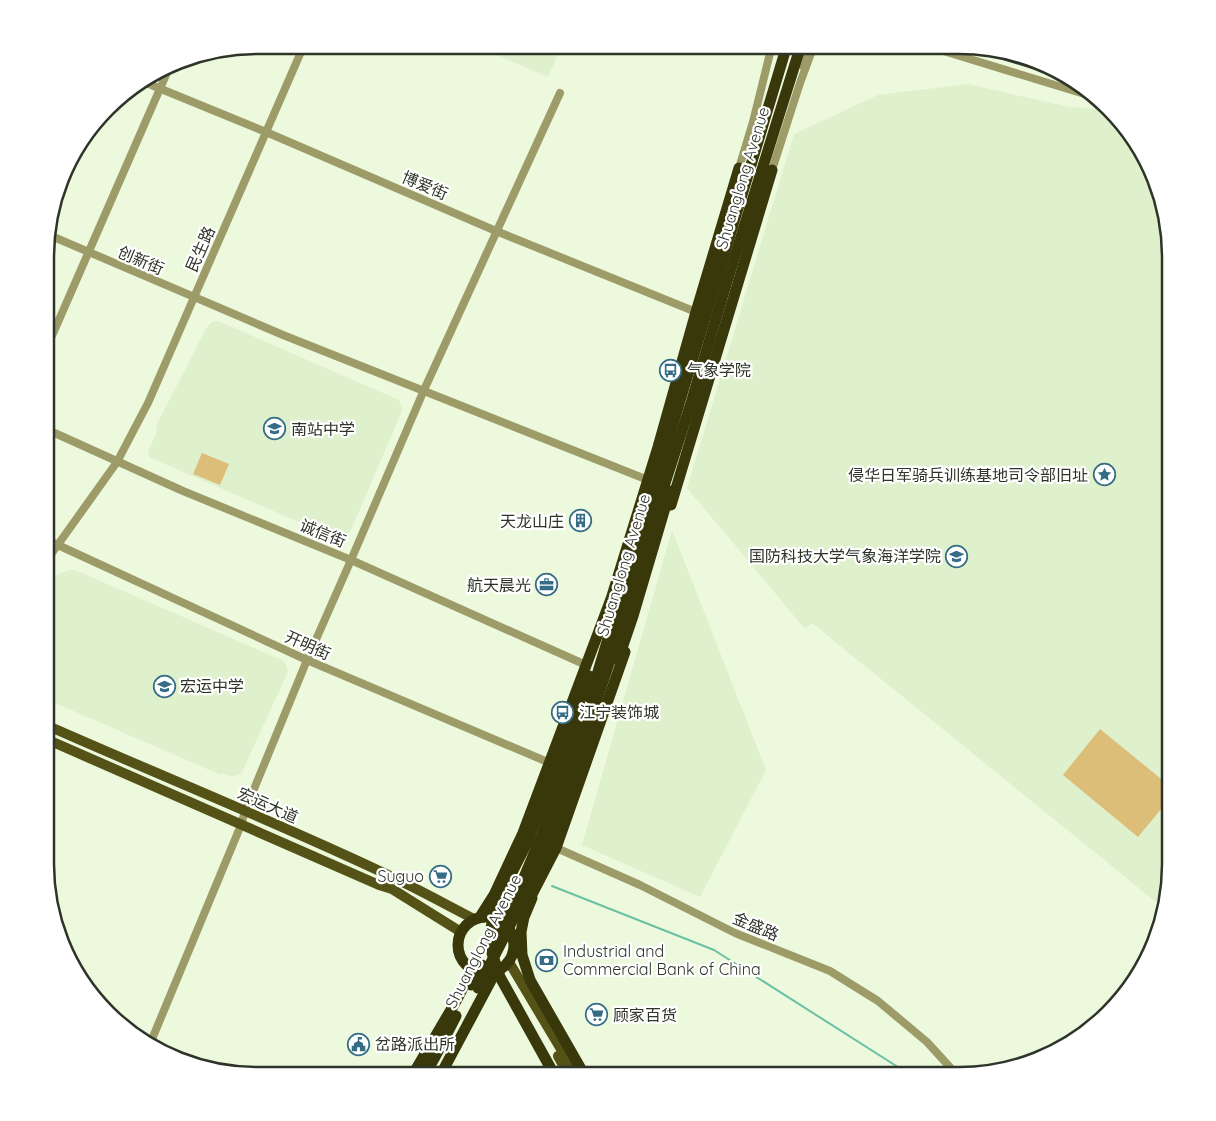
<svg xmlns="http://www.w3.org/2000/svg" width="1216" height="1121" viewBox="0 0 1216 1121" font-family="Quicksand,'Noto Sans SC',sans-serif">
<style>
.built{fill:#dff0cc}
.green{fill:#dcbe78}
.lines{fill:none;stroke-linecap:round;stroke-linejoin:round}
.stream{stroke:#6ac0a2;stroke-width:2}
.minor{stroke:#9d9c69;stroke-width:8}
.major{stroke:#545216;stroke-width:10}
.highway{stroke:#39380b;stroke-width:11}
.rail{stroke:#43493c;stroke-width:2}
.highway-bridge{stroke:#39380b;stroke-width:11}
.labels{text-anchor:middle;stroke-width:4.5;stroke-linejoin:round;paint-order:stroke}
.street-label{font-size:16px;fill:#2f3429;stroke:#fff}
.poi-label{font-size:16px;fill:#2f3429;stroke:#fff;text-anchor:start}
.rim{fill:none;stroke:#2f3429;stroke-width:2.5}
</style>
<rect width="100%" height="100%" fill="#ecf9dd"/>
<g class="built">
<polygon points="474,45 562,45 548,77"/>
<polygon points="968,84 1069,107 1103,110 1114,114 1119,117 1155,176 1171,242 1171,865 1161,906 812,623 805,629 687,488 794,134 878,95"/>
<polygon points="215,321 218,321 399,400 401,406 402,411 351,530 346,536 343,538 336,538 151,458 148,455 148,452 156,434 157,424 207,327 212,322"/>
<polygon points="672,530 766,770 700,897 582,845"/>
<polygon points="70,570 75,570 284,661 286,665 288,672 241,774 234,776 230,776 222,773 221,775 46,699 47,587 58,574 63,572"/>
</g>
<g class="green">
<polygon points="202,453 229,464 220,485 193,474"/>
<polygon points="1100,729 1171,787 1171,797 1138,837 1063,775"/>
</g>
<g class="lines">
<polyline class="stream" points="552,886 714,950 912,1076"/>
<g class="minor">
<polyline points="924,45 1091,96"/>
<polyline points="803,66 807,45"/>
<polyline points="144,82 266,132 496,231 696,312"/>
<polyline points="739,168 753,122 772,45"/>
<polyline points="772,170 800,83 814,45"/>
<polyline points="49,235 283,335 648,480"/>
<polyline points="48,345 169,68"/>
<polyline points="48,430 183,491 351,560 586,665"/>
<polyline points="47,540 307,660 550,763"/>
<polyline points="47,560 117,462 148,403 304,45"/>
<polyline points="552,846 640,885 735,933 830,971 878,1001 927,1042 958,1076"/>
<polyline points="150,1044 241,825 245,811 307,660 351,560 424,390 560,93"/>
</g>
<g class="major">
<path d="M46,725C159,775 274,821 386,874C416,888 445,904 474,919"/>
<polyline points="46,739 379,885 392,889 461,932"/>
<polyline points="509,962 577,1076"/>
<polyline points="558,1056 569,1076"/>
</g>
<g class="highway">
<polyline points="718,275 787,45"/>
<polyline points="728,278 801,45"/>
<polyline points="671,505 738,283 772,170"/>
<polyline points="526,906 556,848 625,652"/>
<circle cx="486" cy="945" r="28"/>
<polyline points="480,917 494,895 523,833 611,599 658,447 696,312 739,168"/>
<polyline points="412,1076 455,1003 472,970"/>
<polyline points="424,1076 435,1057 456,1016"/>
<polyline points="440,1076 495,973"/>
</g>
<polyline class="rail" points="958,45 1071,80"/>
<g class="highway-bridge">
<polyline points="618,660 633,616 670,491"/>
<polyline points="590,698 718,275"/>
<polyline points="532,898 524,917 521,932 522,955 530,980 585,1076"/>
<polyline points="498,933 520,887 541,837 584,715"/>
<polyline points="471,985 482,965"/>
<polyline points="478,988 525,896 550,836 565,796 629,603 656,511 691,403 728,278"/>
<polyline points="555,1076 500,977 492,953 490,933 494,914 501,894 528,841 589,676"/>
</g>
</g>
<defs>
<symbol id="bus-ring" viewBox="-11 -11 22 22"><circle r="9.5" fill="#fff" stroke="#356d87" stroke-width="1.5"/><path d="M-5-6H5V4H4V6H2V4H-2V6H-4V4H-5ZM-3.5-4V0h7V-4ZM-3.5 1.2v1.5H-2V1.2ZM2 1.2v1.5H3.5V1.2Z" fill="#356d87"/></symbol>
<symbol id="school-ring" viewBox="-11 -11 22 22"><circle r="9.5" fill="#fff" stroke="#356d87" stroke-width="1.5"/><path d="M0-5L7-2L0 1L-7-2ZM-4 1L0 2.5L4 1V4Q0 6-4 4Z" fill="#356d87"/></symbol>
<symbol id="sight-ring" viewBox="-11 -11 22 22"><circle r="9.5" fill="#fff" stroke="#356d87" stroke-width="1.5"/><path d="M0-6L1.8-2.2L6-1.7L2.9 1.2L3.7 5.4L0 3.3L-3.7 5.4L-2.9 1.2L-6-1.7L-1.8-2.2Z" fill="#356d87"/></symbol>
<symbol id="building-ring" viewBox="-11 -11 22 22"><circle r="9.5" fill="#fff" stroke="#356d87" stroke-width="1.5"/><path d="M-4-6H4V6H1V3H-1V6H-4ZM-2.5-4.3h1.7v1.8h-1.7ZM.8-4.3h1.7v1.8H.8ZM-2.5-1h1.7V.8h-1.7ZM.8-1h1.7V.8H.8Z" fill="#356d87"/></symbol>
<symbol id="university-ring" viewBox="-11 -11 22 22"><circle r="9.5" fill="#fff" stroke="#356d87" stroke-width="1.5"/><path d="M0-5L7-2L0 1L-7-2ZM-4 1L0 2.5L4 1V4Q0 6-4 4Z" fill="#356d87"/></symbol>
<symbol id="office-ring" viewBox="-11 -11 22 22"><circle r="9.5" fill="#fff" stroke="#356d87" stroke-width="1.5"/><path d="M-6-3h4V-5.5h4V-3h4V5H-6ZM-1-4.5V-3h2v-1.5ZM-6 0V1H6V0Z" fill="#356d87"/></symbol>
<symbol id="supermarket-ring" viewBox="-11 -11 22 22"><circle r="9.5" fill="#fff" stroke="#356d87" stroke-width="1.5"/><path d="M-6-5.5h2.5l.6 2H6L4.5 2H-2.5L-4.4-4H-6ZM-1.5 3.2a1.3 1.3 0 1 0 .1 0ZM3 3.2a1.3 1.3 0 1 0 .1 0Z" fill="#356d87"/></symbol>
<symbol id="bank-ring" viewBox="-11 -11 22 22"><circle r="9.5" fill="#fff" stroke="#356d87" stroke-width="1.5"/><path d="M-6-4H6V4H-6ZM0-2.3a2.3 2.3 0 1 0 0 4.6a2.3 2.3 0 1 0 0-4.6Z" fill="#356d87"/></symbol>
<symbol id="civic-ring" viewBox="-11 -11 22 22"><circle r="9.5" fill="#fff" stroke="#356d87" stroke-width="1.5"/><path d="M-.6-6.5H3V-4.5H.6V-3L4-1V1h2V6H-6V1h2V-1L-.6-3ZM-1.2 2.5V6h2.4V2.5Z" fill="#356d87"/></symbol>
</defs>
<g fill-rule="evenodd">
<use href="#bus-ring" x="658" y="358" width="25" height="25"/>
<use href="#school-ring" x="262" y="416" width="25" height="25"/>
<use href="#sight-ring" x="1092" y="462" width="25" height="25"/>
<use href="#building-ring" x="568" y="508" width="25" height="25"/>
<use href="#university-ring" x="944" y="544" width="25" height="25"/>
<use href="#office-ring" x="534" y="572" width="25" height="25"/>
<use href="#school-ring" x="152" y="674" width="25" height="25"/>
<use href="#bus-ring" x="550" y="700" width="25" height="25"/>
<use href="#supermarket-ring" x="428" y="864" width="25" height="25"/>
<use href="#bank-ring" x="534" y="948" width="25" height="25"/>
<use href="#supermarket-ring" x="584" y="1002" width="25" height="25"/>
<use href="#civic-ring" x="346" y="1032" width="25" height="25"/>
</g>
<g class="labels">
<g class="street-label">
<text transform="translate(742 178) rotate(-73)" y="6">Shuanglong Avenue</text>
<text transform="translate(425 185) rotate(23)" y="6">博爱街</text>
<text transform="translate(200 249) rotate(-66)" y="6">民生路</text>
<text transform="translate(141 260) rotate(23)" y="6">创新街</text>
<text transform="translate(323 533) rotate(22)" y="6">诚信街</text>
<text transform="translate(623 565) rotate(-73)" y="6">Shuanglong Avenue</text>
<text transform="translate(308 645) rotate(24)" y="6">开明街</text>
<text transform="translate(268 805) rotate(24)" y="6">宏运大道</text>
<text transform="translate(756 926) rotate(23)" y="6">金盛路</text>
<text transform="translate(483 941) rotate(-63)" y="6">Shuanglong Avenue</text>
</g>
<g class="poi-label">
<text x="687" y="376">气象学院</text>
<text x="291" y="435">南站中学</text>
<text x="1088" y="481" text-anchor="end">侵华日军骑兵训练基地司令部旧址</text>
<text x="564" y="527" text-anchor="end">天龙山庄</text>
<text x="941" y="562" text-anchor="end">国防科技大学气象海洋学院</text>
<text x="531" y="591" text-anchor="end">航天晨光</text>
<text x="180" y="692">宏运中学</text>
<text x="579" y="718">江宁装饰城</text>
<text x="424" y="882" text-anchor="end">Suguo</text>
<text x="563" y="957">Industrial and<tspan x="563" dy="18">Commercial Bank of China</tspan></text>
<text x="613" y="1021">顾家百货</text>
<text x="375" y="1050">岔路派出所</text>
</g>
</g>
<path d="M0 0H1216V1121H0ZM257 54H959A203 203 0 0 1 1162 257V864A203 203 0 0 1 959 1067H257A203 203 0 0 1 54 864V257A203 203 0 0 1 257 54Z" fill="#fff" fill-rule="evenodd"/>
<path class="rim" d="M257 54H959A203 203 0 0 1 1162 257V864A203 203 0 0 1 959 1067H257A203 203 0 0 1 54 864V257A203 203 0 0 1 257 54Z"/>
</svg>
